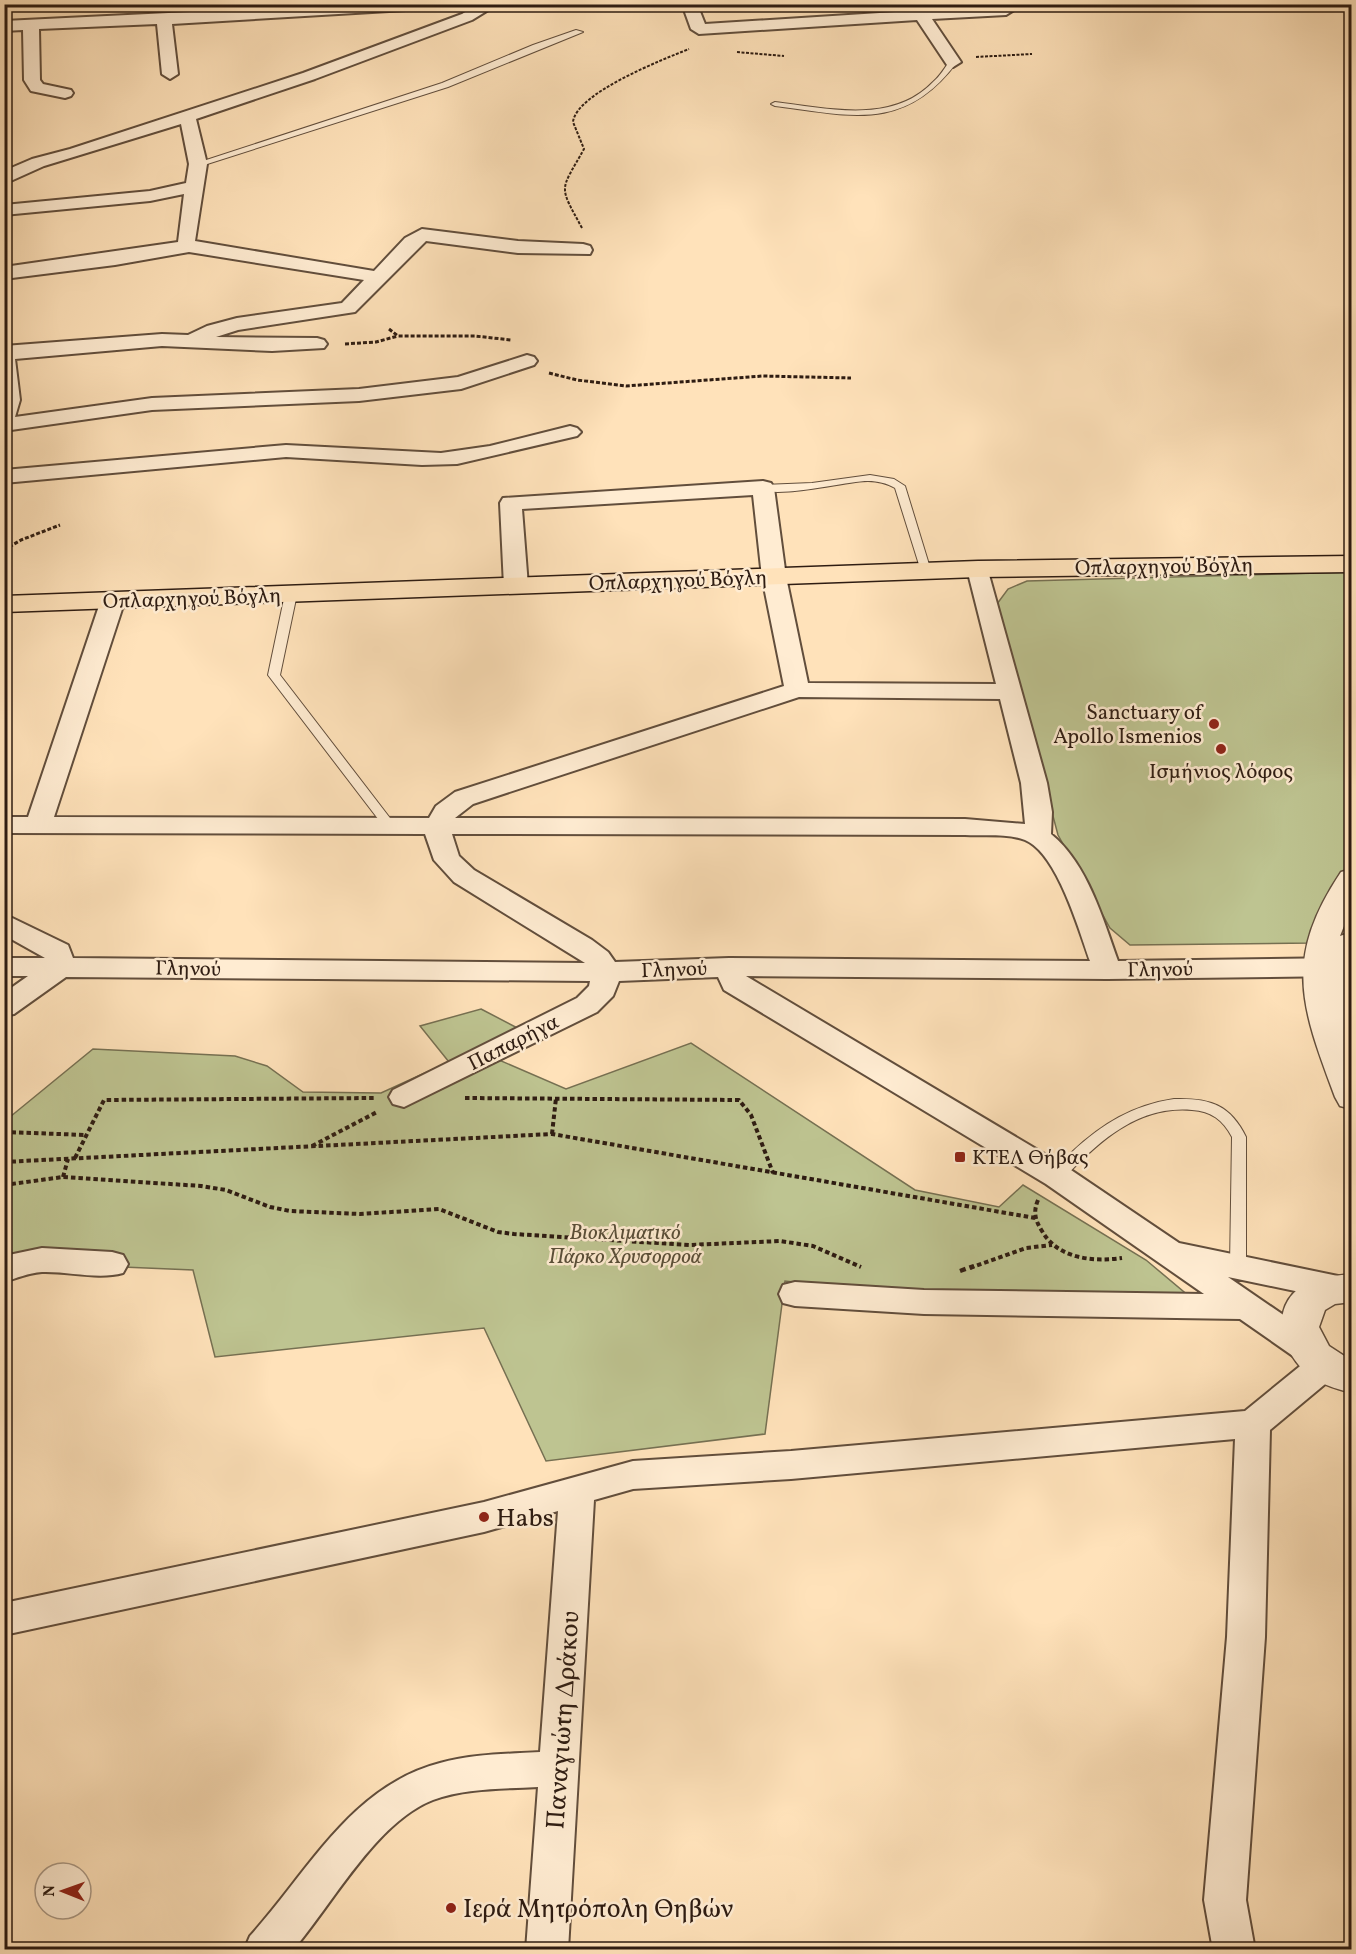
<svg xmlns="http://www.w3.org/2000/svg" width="1356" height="1954" viewBox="0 0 1356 1954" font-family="Vollkorn,serif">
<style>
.green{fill:#bec491;stroke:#767052;stroke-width:1.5}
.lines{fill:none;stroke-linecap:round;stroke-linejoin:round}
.service-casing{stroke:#624e3c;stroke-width:2}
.minor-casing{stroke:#624e3c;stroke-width:4}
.tertiary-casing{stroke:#624e3c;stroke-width:3}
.primary-casing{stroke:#2e1c12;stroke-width:3}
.path-far3{stroke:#2e1c12;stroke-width:2;stroke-dasharray:3 1.5;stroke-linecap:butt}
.path-far2{stroke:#2e1c12;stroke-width:3;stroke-dasharray:4 2;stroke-linecap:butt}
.path-far1{stroke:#2e1c12;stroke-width:4;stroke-dasharray:4.5 3;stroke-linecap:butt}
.path{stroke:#2e1c12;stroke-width:4.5;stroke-dasharray:6 4;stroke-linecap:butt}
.service{fill:#ffecd2;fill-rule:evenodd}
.minor{fill:#ffecd2;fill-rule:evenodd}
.tertiary{fill:#ffecd2;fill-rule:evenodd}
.primary{fill:#ffe2ba;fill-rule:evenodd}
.poi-dot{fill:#8f2418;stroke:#ffecd2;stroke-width:2}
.labels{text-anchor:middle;stroke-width:5;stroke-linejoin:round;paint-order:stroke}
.street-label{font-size:21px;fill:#2e1c12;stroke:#ffecd2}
.poi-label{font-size:21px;fill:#2e1c12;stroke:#ffecd2;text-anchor:end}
.park-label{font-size:21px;font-style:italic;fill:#594e38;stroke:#ffecd2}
.near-poi-label{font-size:26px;fill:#2e1c12;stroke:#ffecd2;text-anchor:start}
.near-street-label{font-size:26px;fill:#2e1c12;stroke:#ffecd2}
</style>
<rect width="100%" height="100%" fill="#ffe2ba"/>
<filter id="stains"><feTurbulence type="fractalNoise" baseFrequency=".00333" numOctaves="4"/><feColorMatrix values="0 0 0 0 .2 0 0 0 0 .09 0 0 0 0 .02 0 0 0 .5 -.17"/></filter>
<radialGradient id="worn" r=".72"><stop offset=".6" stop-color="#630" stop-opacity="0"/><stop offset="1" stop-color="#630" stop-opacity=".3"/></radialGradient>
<g class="green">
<polygon points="1351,572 1351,864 1311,943 1130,945 1110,928 1058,835 997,604 1008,589 1027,581"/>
<polygon points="481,1009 531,1035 485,1054 566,1089 691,1043 915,1190 999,1207 1023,1185 1146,1260 1190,1297 857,1289 785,1281 765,1434 546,1461 484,1328 215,1357 193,1270 5,1262 5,1121 93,1049 235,1056 267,1066 303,1092 381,1093 449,1062 420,1026"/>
</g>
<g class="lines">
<defs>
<g id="service">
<polygon points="576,30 583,32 448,87 201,166 194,164 442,83 533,45"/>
<path d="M950,60L957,62C905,132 852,116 775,106L771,104L775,102C827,108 892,125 933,82C940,76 945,68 950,60Z"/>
<path d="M870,475L894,479L905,486L931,571L930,573H922L921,571L895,488C886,483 878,481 868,481C846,481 774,500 758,488L763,485L812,483Z"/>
<polygon points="291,591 297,594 280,675 393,822 395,825 393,828 385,828 268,675 285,594"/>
<path d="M1174,1099C1209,1098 1230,1104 1246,1137V1266L1243,1270H1233L1230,1266L1232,1137C1223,1120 1211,1111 1192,1110C1137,1105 1097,1143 1062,1180H1052L1050,1176C1055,1167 1064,1159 1072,1152C1102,1124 1133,1105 1174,1099Z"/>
</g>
<g id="minor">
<polygon points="354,4 430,4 423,9 172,24 178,74 170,79 162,74 157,24 39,29 40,80 43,84 71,90 73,93 71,96 65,98 31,91 24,80 23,30 4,31 4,21"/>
<polygon points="479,4 498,4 472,20 315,79 196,119 207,164 195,241 374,271 405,238 422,229 518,241 583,244 590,246 592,250 590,254 518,253 426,241 355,312 238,330 216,337 317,338 324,340 327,344 324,348 272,351 162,346 15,359 20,400 15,417 152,398 359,389 458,377 527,355 534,357 537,361 534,365 461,389 359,401 152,410 4,431 4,346 162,334 188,335 207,326 237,318 342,303 364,280 189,252 115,265 4,279 4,267 178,242 184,194 150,201 4,215 4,205 150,191 186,183 189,164 181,124 44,166 4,184 4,171 32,159 70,149 303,73 462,14"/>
<polygon points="682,4 697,4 705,24 911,11 907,4 922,4 926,10 1006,5 1014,10 1006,15 932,19 961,62 953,67 947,65 917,20 699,34 691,29"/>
<polygon points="570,426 577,428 581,432 577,436 457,464 422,465 286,457 4,483 4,470 286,445 441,453 490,446"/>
<path d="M763,481L771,483L774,488L786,577L808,683L996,684L967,569L970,564H986L1047,783L1052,812L1051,834C1087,863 1103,919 1118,961L1343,958L1352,960V974L1343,976L1107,979L746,976L1068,1168L1179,1243L1338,1276L1350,1279V1297L1338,1300L1228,1277L1317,1338L1322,1347L1318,1355L1324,1353L1336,1357L1341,1366L1336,1375L1270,1430L1265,1637L1246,1900L1255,1950H1213L1204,1900L1227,1637L1235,1439L791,1479L633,1489L594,1500L568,1950H526L538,1787C504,1789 465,1788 433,1800C376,1822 332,1905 293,1950H244L250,1936C308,1872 351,1786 440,1763C472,1754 507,1754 540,1752L558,1511L484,1532L4,1635V1603L484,1502L633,1461L791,1451L1245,1411L1310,1358L1305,1360L1293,1356L1240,1319L924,1314L795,1306L783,1303L779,1294L783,1285L795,1282L924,1290L1204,1294L1046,1184L724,990L718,977L619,981L613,996L597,1012L404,1107L393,1104L389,1097L393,1090L577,998L589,986L590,981L66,977L14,1014L4,1016V993L28,976H4V958H45L4,935V914L68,945L73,958L585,963L454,882L434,860L425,834L4,833V817H28L101,600L105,595H121L125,600L54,817L429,818L436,806L455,792L784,686L762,577L753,495L522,509L528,586L524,591H508L504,586L500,503L503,498ZM799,697L1000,699L1021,783L1025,824L965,819L455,818L473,804ZM452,834L965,835C984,836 1007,833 1025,840C1057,853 1079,930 1090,961L729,958L615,962L608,952L592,940L474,870L459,856Z"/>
<path d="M42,1248L112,1252L123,1255L128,1264L123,1273C98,1280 68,1271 42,1272C28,1273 17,1278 4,1282V1256Z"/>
</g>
<g id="tertiary">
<path d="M1352,869V906L1340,936L1352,932V1030L1345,1028L1352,1050V1109L1340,1106L1335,1097C1301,1006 1283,959 1341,872Z"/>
<path d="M1352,1274V1302L1335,1304L1325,1310L1319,1327L1329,1346L1352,1361V1393C1340,1390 1327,1386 1316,1380C1287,1362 1266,1316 1298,1289C1312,1277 1334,1276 1352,1274Z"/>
</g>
<polygon id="primary" points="1352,556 1352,572 978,577 4,612 4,596 978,561"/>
</defs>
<use href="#service" class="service-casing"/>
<use href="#minor" class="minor-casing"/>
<use href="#tertiary" class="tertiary-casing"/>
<use href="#primary" class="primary-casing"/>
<g class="path-far3">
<polyline points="1031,8 1135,4"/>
<polyline points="737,52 784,56"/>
<polyline points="976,57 1032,54"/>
<path d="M582,228C558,184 560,192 584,149L573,122C576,93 664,59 689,49"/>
</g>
<g class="path-far2">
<polyline points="389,329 398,336 475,336 511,340"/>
<polyline points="345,344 376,342 398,336"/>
<polyline points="549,373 577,380 626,386 763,376 851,378"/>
<polyline points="4,550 21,540 60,525"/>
</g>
<g class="path-far1">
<polyline points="465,1098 739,1100 751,1115 773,1173"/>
<polyline points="4,1132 86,1135"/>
<polyline points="552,1134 556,1098"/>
<polyline points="312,1146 377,1112"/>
<polyline points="75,1158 104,1100 374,1098"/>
<polyline points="4,1162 552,1134 1035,1218"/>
<polyline points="63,1177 68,1159"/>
<polyline points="4,1185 63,1177 201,1186 226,1190 270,1207 290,1211 360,1214 439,1209 498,1232 514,1234 689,1245 780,1241 813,1246 861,1267"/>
<path d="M1038,1200C1033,1212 1035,1220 1042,1231C1058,1259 1093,1262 1122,1258"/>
<polyline points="970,1268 1026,1248 1052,1245"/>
</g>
<polyline class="path" points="960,1271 974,1266"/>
<use href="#service" class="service"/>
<use href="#minor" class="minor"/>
<use href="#tertiary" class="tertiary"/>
<use href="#primary" class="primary"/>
</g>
<g class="poi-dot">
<circle cx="1214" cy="724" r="6"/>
<circle cx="1221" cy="749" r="6"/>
<rect x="954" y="1151" width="12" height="12" rx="3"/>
<circle cx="484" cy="1517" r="6"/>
<circle cx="451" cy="1908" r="6"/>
</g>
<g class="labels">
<g class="street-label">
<text transform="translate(1164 566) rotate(-1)" y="7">Οπλαρχηγού Βόγλη</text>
<text transform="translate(678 580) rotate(-2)" y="7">Οπλαρχηγού Βόγλη</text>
<text transform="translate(192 598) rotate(-2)" y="7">Οπλαρχηγού Βόγλη</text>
<text transform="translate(188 968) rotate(1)" y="7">Γληνού</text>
<text transform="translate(674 969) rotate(-2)" y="7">Γληνού</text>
<text transform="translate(1160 969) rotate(-1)" y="7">Γληνού</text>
<text transform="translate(513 1042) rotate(-27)" y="7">Παπαρήγα</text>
</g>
<g class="poi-label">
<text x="1202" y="719">Sanctuary of<tspan x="1202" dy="24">Apollo Ismenios</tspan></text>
<text x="1221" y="778" text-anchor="middle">Ισμήνιος λόφος</text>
<text x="972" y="1164" text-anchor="start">ΚΤΕΛ Θήβας</text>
</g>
<g class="park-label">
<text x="625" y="1239">Βιοκλιματικό<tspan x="625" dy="24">Πάρκο Χρυσορροά</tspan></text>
</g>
<g class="near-poi-label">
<text x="496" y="1526">Habs</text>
<text x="463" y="1917">Ιερά Μητρόπολη Θηβών</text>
</g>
<g class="near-street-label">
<text transform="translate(562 1720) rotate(-86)" y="9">Παναγιώτη Δράκου</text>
</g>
</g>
<rect width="1356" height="1954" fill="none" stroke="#ffe2ba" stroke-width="24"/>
<rect x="6" y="6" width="1344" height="1942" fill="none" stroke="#2e1c12" stroke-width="3"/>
<rect x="12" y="12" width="1332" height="1930" fill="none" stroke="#2e1c12" stroke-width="1.5"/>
<g transform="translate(63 1891) rotate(271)"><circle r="28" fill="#ffecd2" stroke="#ab9985" stroke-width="1.5"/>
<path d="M0-4.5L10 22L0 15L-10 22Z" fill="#8f2418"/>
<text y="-9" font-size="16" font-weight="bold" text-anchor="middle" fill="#2e1c12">N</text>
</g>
<rect width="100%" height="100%" filter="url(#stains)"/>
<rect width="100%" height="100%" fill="url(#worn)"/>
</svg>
